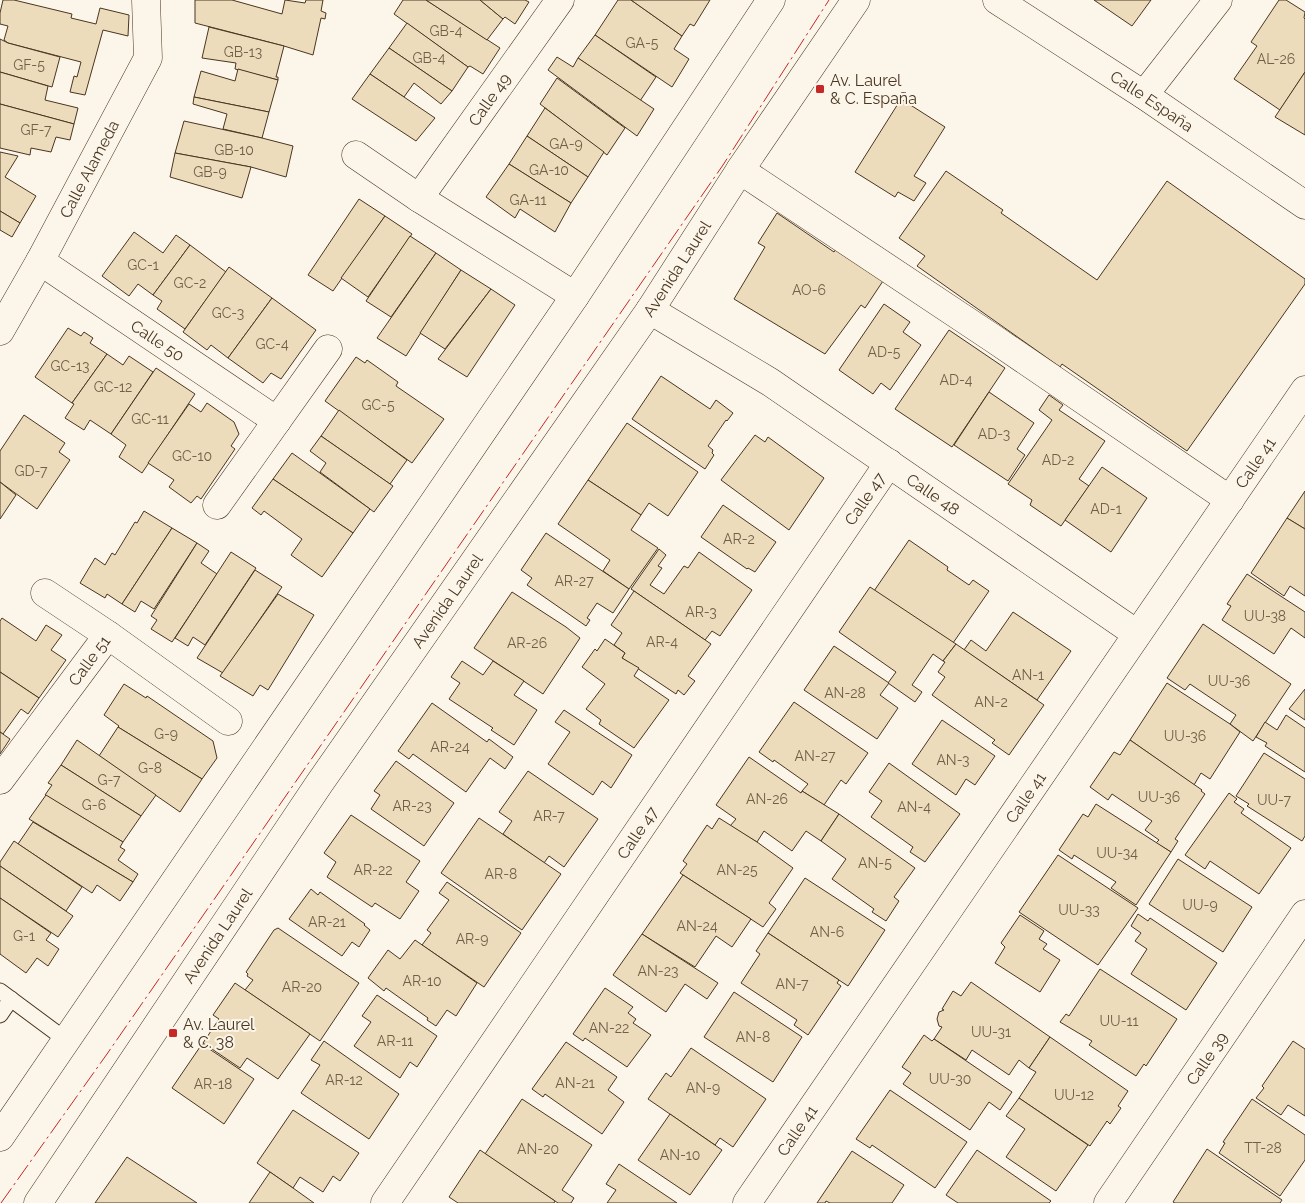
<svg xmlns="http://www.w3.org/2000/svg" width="1305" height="1203" viewBox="0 0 1305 1203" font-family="Raleway,sans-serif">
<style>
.building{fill:#ecdcbc;stroke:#4a3520}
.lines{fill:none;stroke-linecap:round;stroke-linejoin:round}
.service-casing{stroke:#4a3520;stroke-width:17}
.minor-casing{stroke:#4a3520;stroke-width:29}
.tertiary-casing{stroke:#4a3520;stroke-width:29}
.service{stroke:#fbf6e9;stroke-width:15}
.minor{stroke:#fbf6e9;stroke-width:28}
.tertiary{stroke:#fbf6e9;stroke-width:28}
.power{stroke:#c62828;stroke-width:1;stroke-dasharray:18 4 2.5 4;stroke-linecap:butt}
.poi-dot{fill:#c62828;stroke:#fbf6e9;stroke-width:2}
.labels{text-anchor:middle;stroke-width:4;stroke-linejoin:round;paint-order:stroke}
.number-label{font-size:14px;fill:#725f47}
.poi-label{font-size:16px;fill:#4a3520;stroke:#fbf6e9;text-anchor:start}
.street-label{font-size:16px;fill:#4a3520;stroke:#fbf6e9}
</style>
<rect width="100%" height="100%" fill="#fbf6e9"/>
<g class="building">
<polygon points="3,0 14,0 72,14 71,18 96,24 100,8 129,15 128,36 103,30 85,95 70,92 74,76 77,77 81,62 8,43 4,40 8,26 0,24 0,13"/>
<polygon points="195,0 232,0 282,14 285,0 305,3 306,0 323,0 321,11 326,13 325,19 321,18 313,55 284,46 195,23"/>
<polygon points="403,0 426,0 500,48 483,74 470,66 468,67 394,14"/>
<polygon points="426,0 480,0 503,19 487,40"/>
<polygon points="480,0 525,0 529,2 515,24 505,17 503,19"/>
<polygon points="618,0 631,0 682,36 674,49 689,59 672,87 595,35"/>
<polygon points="631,0 710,0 694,26 690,24 682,36"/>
<polygon points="1094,0 1151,0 1132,26"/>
<polygon points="1279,0 1286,0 1305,12 1304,18 1305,19 1305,72 1280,110 1234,79 1257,46 1251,42"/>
<polygon points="407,23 468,67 452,91 389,48"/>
<polygon points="209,27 284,46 276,77 278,77 278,80 235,69 236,63 202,58"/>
<polygon points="595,35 656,77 640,101 578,58"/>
<polygon points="0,39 8,43 60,57 52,87 0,72"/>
<polygon points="389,48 452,91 441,104 414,83 404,97 370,74"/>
<polygon points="557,57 573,67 578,58 654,109 637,136 548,70"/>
<polygon points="238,69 278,80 269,112 194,97 201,71 235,81"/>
<polygon points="0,72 48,86 45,100 78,108 74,124 0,104"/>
<polygon points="1305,72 1305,135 1275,117"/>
<polygon points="370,74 435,118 416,141 352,99"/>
<polygon points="557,78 625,128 607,155 540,104"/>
<polygon points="194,97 269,112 262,138 223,129 227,114 193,104"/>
<polygon points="901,99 945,127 914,176 926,183 914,201 898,192 895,197 855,172"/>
<polygon points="0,104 74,124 70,140 56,137 51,152 31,148 30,155 0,148"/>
<polygon points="545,108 604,152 588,177 527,136"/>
<polygon points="184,121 262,138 293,146 286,177 251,167 175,153"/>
<polygon points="527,136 588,177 571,203 509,164"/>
<polygon points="0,152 18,156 5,177 36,196 20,223 0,211"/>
<polygon points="175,153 251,167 242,198 170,177"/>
<polygon points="509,164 571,203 555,232 520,209 515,218 486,197"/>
<polygon points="946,171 1003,210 1001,213 1097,280 1167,181 1305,279 1305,284 1187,451 1062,364 1060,367 917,266 925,256 899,238"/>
<polygon points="359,199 385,216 333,291 308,275"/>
<polygon points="0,211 20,223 12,237 0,230"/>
<polygon points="777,213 834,252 836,249 883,281 865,308 861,305 825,354 734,299 765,247 758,243"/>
<polygon points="385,216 412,234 368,297 341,278"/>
<polygon points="134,232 163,253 176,235 190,245 153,295 138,284 129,296 102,276"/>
<polygon points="410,236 436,253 391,317 366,301"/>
<polygon points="190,245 226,272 185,329 157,309 162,301 153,295"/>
<polygon points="436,253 461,270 406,356 377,338"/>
<polygon points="229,267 272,298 228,358 211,345 207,350 183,332"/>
<polygon points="461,270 491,289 445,349 420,333"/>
<polygon points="491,289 515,305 467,377 438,359"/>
<polygon points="272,298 316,330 281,379 271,373 263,383 228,358"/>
<polygon points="884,304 910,322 903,332 921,345 890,390 881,383 873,394 839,370"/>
<polygon points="68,328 81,336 84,332 93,338 90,343 107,354 72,403 35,377"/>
<polygon points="949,330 1005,368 952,447 895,409"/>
<polygon points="107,354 123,365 129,356 153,372 111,434 90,420 84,430 65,418 74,404 72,403"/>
<polygon points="356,357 365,363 367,360 398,382 396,386 444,419 412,463 325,401"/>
<polygon points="156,368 195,394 142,473 119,457 126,445 111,434"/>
<polygon points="661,376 710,409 716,400 733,413 727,421 726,420 708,446 713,450 712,453 714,455 705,469 632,419"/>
<polygon points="989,392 1034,423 1017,449 1025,455 1008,481 954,445"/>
<polygon points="1049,395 1063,405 1059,410 1105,441 1079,479 1089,486 1061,526 1030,505 1032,500 1008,484 1052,420 1039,410"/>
<polygon points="207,403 234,422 239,434 231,446 235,449 201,499 197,496 191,503 169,487 174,480 148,463 189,404 201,412"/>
<polygon points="339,410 407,460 390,484 321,436"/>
<polygon points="24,415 65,443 59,452 70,460 37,509 0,482 0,451"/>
<polygon points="627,423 698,472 668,516 649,503 641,515 588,480"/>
<polygon points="755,435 765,442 768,437 824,478 789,530 721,480"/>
<polygon points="321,436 393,486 374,512 320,472 326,463 310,451"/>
<polygon points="292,453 370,509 353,533 273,479"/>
<polygon points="1102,467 1147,498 1111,552 1065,520"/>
<polygon points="273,479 353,533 322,577 291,555 302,539 264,511 261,515 252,508"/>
<polygon points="588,480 641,515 631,530 658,548 629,589 603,571 610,560 558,524"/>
<polygon points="0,482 16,495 0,519"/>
<polygon points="1305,491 1305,529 1287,518"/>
<polygon points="723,505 776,542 755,572 748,568 747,569 701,537"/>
<polygon points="144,511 172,528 122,604 107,594 105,598 80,583 95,558 105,565 112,553 115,555 135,522 137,523"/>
<polygon points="1287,518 1305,529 1305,596 1290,586 1284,596 1251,573"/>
<polygon points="172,528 197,543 154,609 141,601 135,612 122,604"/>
<polygon points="546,533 629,589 613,613 597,603 587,618 590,620 586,626 527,585 532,578 521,570"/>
<polygon points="909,540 948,567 947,570 969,585 973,580 989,591 953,643 874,591"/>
<polygon points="197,543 209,551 201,563 217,574 172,642 151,629 157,620 151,616"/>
<polygon points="659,549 666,555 658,566 662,568 650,585 664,594 684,566 688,568 699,552 752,590 720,636 712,631 705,640 631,589"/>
<polygon points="231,552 256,568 205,645 193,637 188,646 175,638"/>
<polygon points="255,570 282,587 223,673 197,658"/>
<polygon points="1247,574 1305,612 1305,638 1291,628 1274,654 1222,620 1231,606 1227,604"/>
<polygon points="870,587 956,644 943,661 933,654 912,685 922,692 915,702 888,683 896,672 839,632"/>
<polygon points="634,591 711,644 688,676 695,681 684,695 678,690 676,694 622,658 625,653 614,645 622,633 611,625"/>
<polygon points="512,592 566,627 580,638 543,694 474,648"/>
<polygon points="278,594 314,615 268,690 260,685 253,696 220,676"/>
<polygon points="1013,612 1071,651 1037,700 964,650 971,640 986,651"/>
<polygon points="2,618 36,641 46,625 62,635 51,650 66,660 39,698 0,672 0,621"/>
<polygon points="1203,624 1291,684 1253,741 1230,724 1236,715 1190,684 1185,690 1167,678"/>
<polygon points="605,639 625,653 622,658 639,668 634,676 669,700 634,748 599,724 601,720 586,709 605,684 582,667 595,649 597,651"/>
<polygon points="956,644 1044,705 1009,755 992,743 995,740 932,695 945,677 938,672 945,662 943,661"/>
<polygon points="834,646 889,683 880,695 898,708 877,739 804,690"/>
<polygon points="462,661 483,675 493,661 524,681 514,695 537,710 514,745 491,730 493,728 449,699 460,683 451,677"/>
<polygon points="0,672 39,698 28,714 21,709 3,734 0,732"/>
<polygon points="1167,683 1230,724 1240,732 1210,779 1201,773 1194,785 1130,740"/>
<polygon points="124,684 146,698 147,696 213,741 217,758 202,779 118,727 119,726 104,715"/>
<polygon points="1305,689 1305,720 1289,709"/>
<polygon points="794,702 868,753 846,784 841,780 824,805 802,791 808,784 774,760 773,762 759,752"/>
<polygon points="432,703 487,742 489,739 513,757 505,769 490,758 466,792 413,754 409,759 398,751"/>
<polygon points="564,710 632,755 611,788 602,781 593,795 548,764 570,732 555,722"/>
<polygon points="1286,715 1305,728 1305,772 1265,746 1267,743 1256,737 1265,722 1277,730"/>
<polygon points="942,720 995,756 975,785 966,779 956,795 912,764"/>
<polygon points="118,727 202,779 180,812 99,756"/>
<polygon points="0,732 10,739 0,754"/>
<polygon points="77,740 156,795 141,816 61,765"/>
<polygon points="1130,740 1202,790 1201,791 1205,794 1175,839 1178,841 1171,852 1156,843 1159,840 1145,830 1152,821 1112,794 1108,800 1090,787 1114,752 1120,755"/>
<polygon points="1264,753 1305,779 1305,836 1302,841 1247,806 1249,804 1236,796"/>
<polygon points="749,757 801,793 802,791 839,814 821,841 806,831 792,851 764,831 757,842 730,826 736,819 716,805"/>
<polygon points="396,761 454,803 424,846 371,809 380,795 374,791"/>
<polygon points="889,763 960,814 925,862 910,852 913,847 871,817 882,801 869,792"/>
<polygon points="61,765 141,816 123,842 45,795 52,785 48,783"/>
<polygon points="528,771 598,819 564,867 549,856 544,863 503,834 512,821 499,812"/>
<polygon points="1229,793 1237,799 1234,802 1244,809 1241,813 1291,848 1259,894 1210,861 1205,869 1185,855"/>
<polygon points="46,795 123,842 120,847 125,850 118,860 138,874 133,882 29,819"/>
<polygon points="1096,804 1171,852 1136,905 1111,888 1116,882 1074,855 1072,859 1059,850 1083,814 1088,817"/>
<polygon points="839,814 915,868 894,897 899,901 886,921 872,912 874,909 832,879 846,859 821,841"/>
<polygon points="351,815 420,861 406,882 419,891 400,919 375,903 372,907 327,877 336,862 324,853"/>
<polygon points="479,818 561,874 522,930 441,873"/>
<polygon points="719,818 757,842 793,868 769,903 776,909 763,927 680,873 687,864 683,861 707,825 712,829"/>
<polygon points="33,822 133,882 120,901 97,885 92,893 18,844"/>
<polygon points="14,841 82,887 66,911 0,866 0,862"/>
<polygon points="1058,855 1138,908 1098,965 1019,912"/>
<polygon points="1178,859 1252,907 1223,952 1149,904"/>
<polygon points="0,866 73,916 58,937 0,898"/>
<polygon points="683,875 751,919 732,947 716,936 695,967 642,934"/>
<polygon points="805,878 885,930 848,986 768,933"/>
<polygon points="447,882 521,933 484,987 422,945 431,933 427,930 449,900 439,893"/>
<polygon points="311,889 318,895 320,892 365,924 364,925 370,930 359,947 352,942 342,956 289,919"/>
<polygon points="0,898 51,933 46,940 59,949 48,966 37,958 26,973 0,954"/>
<polygon points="1138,914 1148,921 1150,918 1217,963 1186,1010 1131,974 1147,949 1135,941 1141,933 1131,926"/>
<polygon points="1020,915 1044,931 1039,939 1047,944 1043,949 1060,960 1040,992 995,963 1005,947 1001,943"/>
<polygon points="278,928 359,983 320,1041 245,990 253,980 247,976 248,974 246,972 274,930"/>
<polygon points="768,933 839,980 837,983 841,986 808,1035 794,1025 797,1020 741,983 760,954 756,951"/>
<polygon points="642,934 718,983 707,999 685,984 666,1012 613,975"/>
<polygon points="415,940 477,983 456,1016 447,1010 436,1026 427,1020 428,1018 386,988 384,991 368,978 388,950 400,959"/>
<polygon points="1100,969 1177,1019 1146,1066 1144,1064 1136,1076 1089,1045 1092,1041 1060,1022 1066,1014 1069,1016"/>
<polygon points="971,982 1050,1037 1029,1068 1019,1060 1009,1075 972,1050 966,1060 934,1039 942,1027 939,1026 937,1019 939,1012 944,1010 942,1009 953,991 961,996"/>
<polygon points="235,983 310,1034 278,1079 247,1058 240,1068 203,1043 219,1019 213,1015"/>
<polygon points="605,988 633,1007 628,1013 636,1019 633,1023 651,1035 627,1067 585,1038 583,1041 573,1034"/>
<polygon points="734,992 802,1037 773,1082 704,1037"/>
<polygon points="377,995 437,1036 417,1067 410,1062 400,1078 354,1046 371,1022 362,1016"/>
<polygon points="924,1035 932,1041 934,1039 1012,1092 1000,1110 989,1102 970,1130 903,1084 911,1073 902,1067"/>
<polygon points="1050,1037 1128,1091 1118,1106 1121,1108 1110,1124 1107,1121 1090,1146 1019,1098 1036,1072 1029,1068"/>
<polygon points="324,1041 399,1094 369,1139 301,1093 320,1065 311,1060"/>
<polygon points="1293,1041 1305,1049 1305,1116 1288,1105 1281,1115 1256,1098 1264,1088 1262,1086"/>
<polygon points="566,1042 617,1077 608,1090 624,1102 602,1134 545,1094 543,1097 532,1089"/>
<polygon points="202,1044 254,1079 224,1124 172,1088"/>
<polygon points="691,1048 766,1099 733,1147 720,1138 715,1145 648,1099 666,1073 671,1077"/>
<polygon points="890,1090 967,1142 935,1188 872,1145 870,1148 856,1139"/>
<polygon points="1019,1098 1088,1145 1056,1191 1006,1157 1025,1129 1006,1116"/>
<polygon points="522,1099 592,1145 562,1190 574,1198 571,1203 558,1203 485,1154"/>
<polygon points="1252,1099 1305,1135 1305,1160 1280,1196 1219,1153 1225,1143 1223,1142"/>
<polygon points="293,1110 359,1153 340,1181 333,1176 323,1192 300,1177 293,1188 257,1163"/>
<polygon points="670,1114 722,1150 690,1195 638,1160"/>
<polygon points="1207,1149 1282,1200 1280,1203 1175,1203 1173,1202"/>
<polygon points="480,1150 555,1201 554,1203 458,1203 449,1197"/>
<polygon points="977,1150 1051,1201 1049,1203 958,1203 946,1195"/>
<polygon points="852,1151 904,1185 892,1203 830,1203 826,1201 825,1203 817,1203"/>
<polygon points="127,1157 197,1203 95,1203"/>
<polygon points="619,1164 677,1203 607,1203 616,1190 606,1184"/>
<polygon points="270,1172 293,1188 314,1203 249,1203"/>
</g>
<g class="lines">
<defs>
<g id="service">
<polyline points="0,991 66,1040"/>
<polyline points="0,1015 11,999"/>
</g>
<g id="minor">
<polyline points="1144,95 1218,0"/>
<polyline points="356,155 419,198 575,296"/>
<polyline points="740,170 994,339 1230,500"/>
<path id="s1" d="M419,198L560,0"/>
<path id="s2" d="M40,261L277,421"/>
<path id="s3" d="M650,310L770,382L1137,634"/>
<path id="s4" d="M0,331L40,261L148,58L146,0"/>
<polyline points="217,505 328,349"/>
<polyline points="45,593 108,635 228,721"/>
<path id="s5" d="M0,780L108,635"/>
<path id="s6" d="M385,1203L889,463"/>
<path id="s7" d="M747,1203L1305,390"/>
<path id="s8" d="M1108,1203L1305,914"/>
</g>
<g id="tertiary">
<path id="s9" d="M997,0L1144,95L1305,205"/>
<polyline points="0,1137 575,296 771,0"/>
<path id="s10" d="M38,1203L319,784L650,310L740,170L856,0"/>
</g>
</defs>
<use href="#service" class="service-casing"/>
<use href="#minor" class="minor-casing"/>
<use href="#tertiary" class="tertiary-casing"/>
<use href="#service" class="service"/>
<use href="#minor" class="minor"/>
<use href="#tertiary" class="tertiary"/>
<polyline class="power" points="1,1203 107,1054 723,165 829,0"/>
</g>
<g class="poi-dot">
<rect x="815" y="84" width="10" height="10" rx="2.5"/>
<rect x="168" y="1028" width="10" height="10" rx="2.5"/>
</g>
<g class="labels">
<g class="number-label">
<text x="446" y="36">GB-4</text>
<text x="642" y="48">GA-5</text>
<text x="243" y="57">GB-13</text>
<text x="429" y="63">GB-4</text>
<text x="1276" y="64">AL-26</text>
<text x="29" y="70">GF-5</text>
<text x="36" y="135">GF-7</text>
<text x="566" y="149">GA-9</text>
<text x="234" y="155">GB-10</text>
<text x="549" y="175">GA-10</text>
<text x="210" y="177">GB-9</text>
<text x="528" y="205">GA-11</text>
<text x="143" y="270">GC-1</text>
<text x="190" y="288">GC-2</text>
<text x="809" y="295">AO-6</text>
<text x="228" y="318">GC-3</text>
<text x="272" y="349">GC-4</text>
<text x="884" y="357">AD-5</text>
<text x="70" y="371">GC-13</text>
<text x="956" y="385">AD-4</text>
<text x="113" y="392">GC-12</text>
<text x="378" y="410">GC-5</text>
<text x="150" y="424">GC-11</text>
<text x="994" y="439">AD-3</text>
<text x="192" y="461">GC-10</text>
<text x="1058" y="465">AD-2</text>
<text x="31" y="476">GD-7</text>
<text x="1106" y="514">AD-1</text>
<text x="739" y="544">AR-2</text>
<text x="574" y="586">AR-27</text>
<text x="701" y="617">AR-3</text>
<text x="1265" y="621">UU-38</text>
<text x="662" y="647">AR-4</text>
<text x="527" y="648">AR-26</text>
<text x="1028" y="680">AN-1</text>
<text x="1229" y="686">UU-36</text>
<text x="845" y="698">AN-28</text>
<text x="991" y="707">AN-2</text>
<text x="166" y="739">G-9</text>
<text x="1185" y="741">UU-36</text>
<text x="450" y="752">AR-24</text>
<text x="815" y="761">AN-27</text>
<text x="953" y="765">AN-3</text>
<text x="150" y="773">G-8</text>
<text x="109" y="785">G-7</text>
<text x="1159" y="802">UU-36</text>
<text x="767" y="804">AN-26</text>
<text x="1274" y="805">UU-7</text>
<text x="94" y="810">G-6</text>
<text x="412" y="811">AR-23</text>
<text x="914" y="812">AN-4</text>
<text x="549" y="821">AR-7</text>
<text x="1117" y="858">UU-34</text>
<text x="875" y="868">AN-5</text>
<text x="373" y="875">AR-22</text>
<text x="737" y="875">AN-25</text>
<text x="501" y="879">AR-8</text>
<text x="1200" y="910">UU-9</text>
<text x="1079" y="915">UU-33</text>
<text x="327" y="927">AR-21</text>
<text x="697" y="931">AN-24</text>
<text x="827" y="937">AN-6</text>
<text x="24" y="941">G-1</text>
<text x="472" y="944">AR-9</text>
<text x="658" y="976">AN-23</text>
<text x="422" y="986">AR-10</text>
<text x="792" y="989">AN-7</text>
<text x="302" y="992">AR-20</text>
<text x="1119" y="1026">UU-11</text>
<text x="609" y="1033">AN-22</text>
<text x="991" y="1037">UU-31</text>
<text x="753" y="1042">AN-8</text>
<text x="395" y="1046">AR-11</text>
<text x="950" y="1084">UU-30</text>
<text x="344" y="1085">AR-12</text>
<text x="575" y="1088">AN-21</text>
<text x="213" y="1089">AR-18</text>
<text x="703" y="1093">AN-9</text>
<text x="1074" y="1100">UU-12</text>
<text x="1263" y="1153">TT-28</text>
<text x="538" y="1154">AN-20</text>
<text x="680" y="1160">AN-10</text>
</g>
<g class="poi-label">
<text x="830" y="86">Av. Laurel<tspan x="830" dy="18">&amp; C. España</tspan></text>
<text x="183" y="1030">Av. Laurel<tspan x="183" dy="18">&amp; C. 38</tspan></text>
</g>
<g class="street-label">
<text dy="6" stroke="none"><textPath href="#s1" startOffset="121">Calle 49</textPath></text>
<text dy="6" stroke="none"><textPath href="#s9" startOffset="185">Calle España</textPath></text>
<text dy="6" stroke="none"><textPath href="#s4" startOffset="185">Calle Alameda</textPath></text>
<text dy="6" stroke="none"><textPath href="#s10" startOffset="1132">Avenida Laurel</textPath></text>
<text dy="6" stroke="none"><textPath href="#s2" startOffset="142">Calle 50</textPath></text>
<text dy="6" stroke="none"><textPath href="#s7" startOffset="898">Calle 41</textPath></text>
<text dy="6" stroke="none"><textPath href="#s3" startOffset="338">Calle 48</textPath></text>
<text dy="6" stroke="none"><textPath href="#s6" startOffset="852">Calle 47</textPath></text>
<text dy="6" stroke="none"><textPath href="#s10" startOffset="728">Avenida Laurel</textPath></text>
<text dy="6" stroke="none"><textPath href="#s5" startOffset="149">Calle 51</textPath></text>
<text dy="6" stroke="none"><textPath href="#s7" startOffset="492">Calle 41</textPath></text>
<text dy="6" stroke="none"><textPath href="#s6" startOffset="448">Calle 47</textPath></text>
<text dy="6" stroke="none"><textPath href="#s10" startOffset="322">Avenida Laurel</textPath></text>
<text dy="6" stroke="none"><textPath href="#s8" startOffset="175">Calle 39</textPath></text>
<text dy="6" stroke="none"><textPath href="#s7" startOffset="88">Calle 41</textPath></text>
</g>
</g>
</svg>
